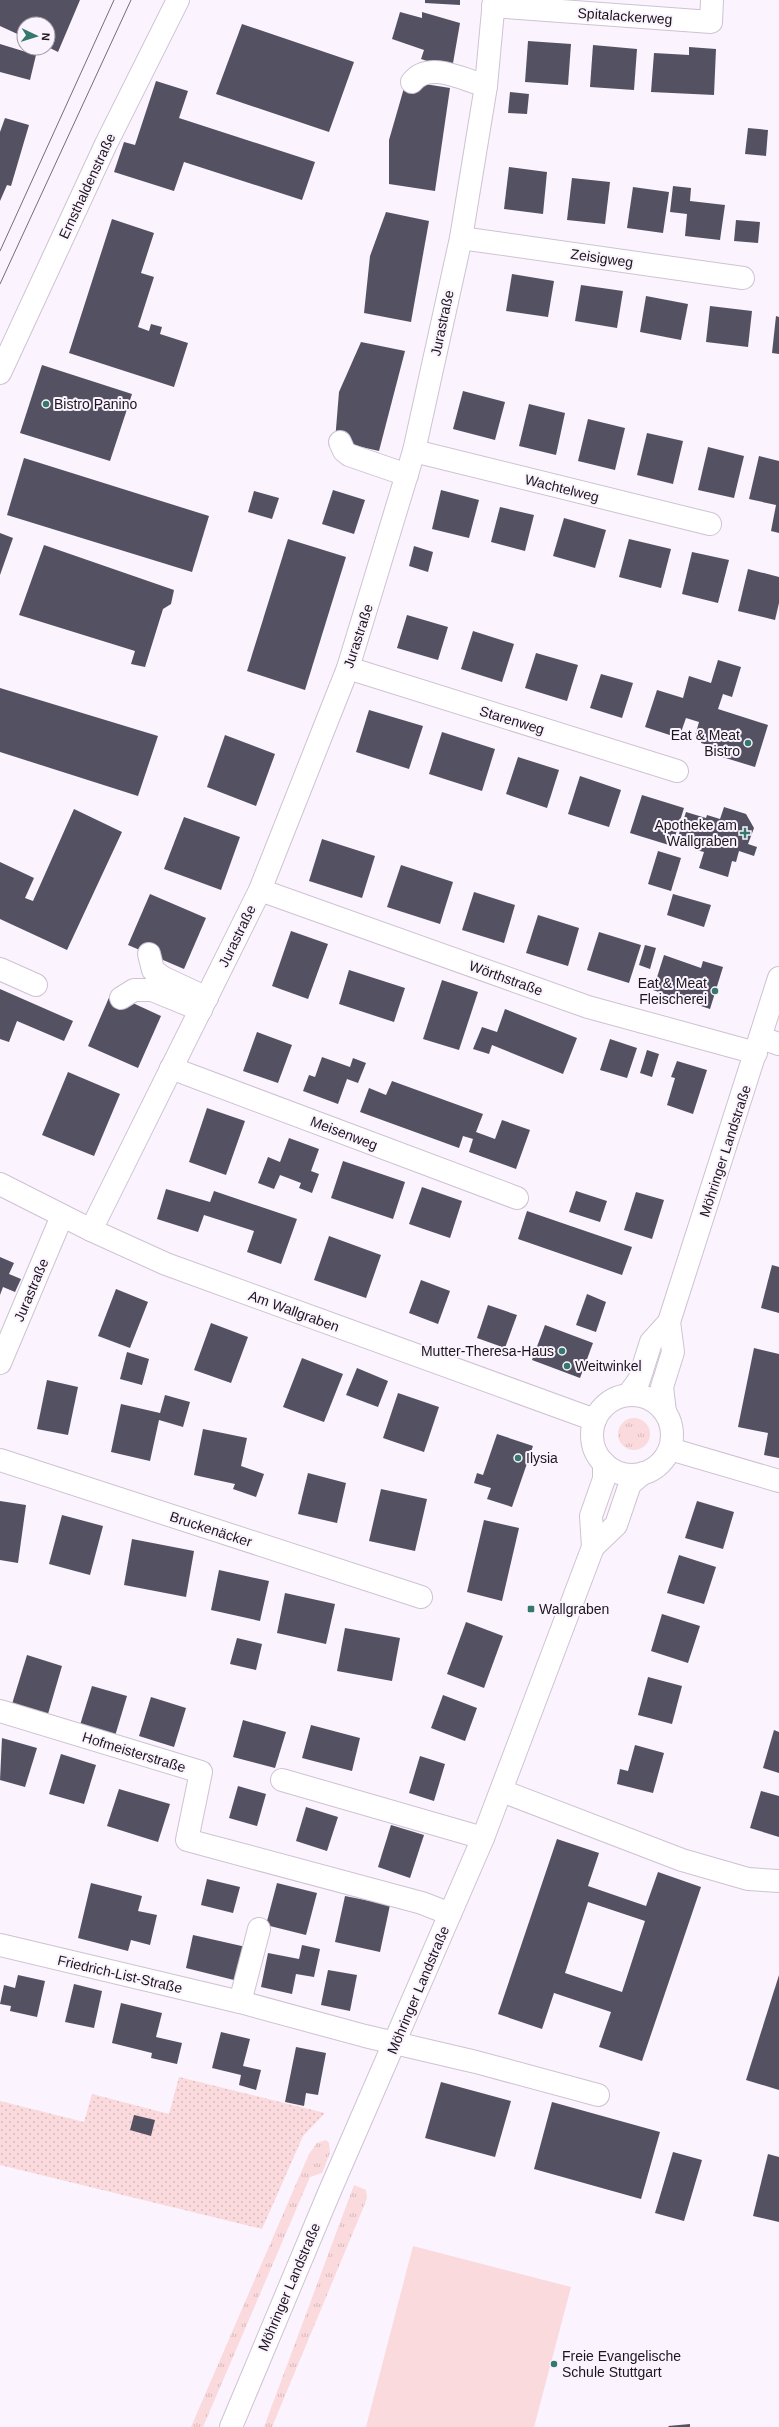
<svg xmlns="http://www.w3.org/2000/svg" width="779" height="2427" viewBox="0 0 779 2427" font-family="Arial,sans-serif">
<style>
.grass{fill:url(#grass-tufts)}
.park{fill:#fadadc}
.garden{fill:url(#garden-dots)}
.building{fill:#545262;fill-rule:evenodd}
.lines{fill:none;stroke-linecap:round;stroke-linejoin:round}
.minor-casing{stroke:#cfc2d3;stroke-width:24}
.major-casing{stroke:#cfc2d3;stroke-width:24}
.minor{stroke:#fff;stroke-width:22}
.major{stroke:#fff;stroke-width:22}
.tram{stroke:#756e77;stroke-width:1}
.poi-dot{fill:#35796e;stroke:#fbf3fe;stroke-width:1.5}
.labels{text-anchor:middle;stroke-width:4;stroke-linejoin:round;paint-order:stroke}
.street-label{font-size:14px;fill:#1c171e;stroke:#fbf3fe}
.poi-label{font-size:14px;fill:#1c171e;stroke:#fbf3fe;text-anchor:start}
</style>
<defs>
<pattern id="grass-tufts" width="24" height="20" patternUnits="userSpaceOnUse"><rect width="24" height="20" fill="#fadadc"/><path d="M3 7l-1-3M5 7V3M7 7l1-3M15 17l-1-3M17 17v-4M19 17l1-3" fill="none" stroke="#d6babc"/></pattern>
<pattern id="garden-dots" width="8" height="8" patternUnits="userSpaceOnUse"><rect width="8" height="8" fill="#fadadc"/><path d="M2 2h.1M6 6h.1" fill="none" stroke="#d6babc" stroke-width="1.8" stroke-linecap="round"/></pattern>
</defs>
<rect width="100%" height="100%" fill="#fbf3fe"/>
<g class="grass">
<circle cx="634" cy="1434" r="16"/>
<polygon points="326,2140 329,2143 330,2153 322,2173 310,2177 203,2427 191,2427 309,2154 317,2143"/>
<polygon points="354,2185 366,2190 367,2198 364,2206 272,2427 264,2427"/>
</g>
<polygon class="park" points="413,2246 571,2287 534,2427 366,2427"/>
<polygon class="garden" points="179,2077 325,2113 303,2136 262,2229 0,2165 0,2101 84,2122 92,2094 169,2114"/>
<g class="building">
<polygon points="0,0 80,0 58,52 48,47 48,24 24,24 24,37 0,26"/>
<polygon points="425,0 460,0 460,5 425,3"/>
<polygon points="400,12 422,18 422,12 460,23 452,69 421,59 424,50 392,39"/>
<polygon points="242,24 354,62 329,132 216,94"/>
<polygon points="528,41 571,44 568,85 525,82"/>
<polygon points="0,44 36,55 30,80 0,72"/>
<polygon points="593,45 637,49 634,90 590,87"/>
<polygon points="689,47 716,49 714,95 651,92 654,53 689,55"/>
<polygon points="156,81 188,91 179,118 315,162 302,200 184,162 174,191 114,172 124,142 135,145"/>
<polygon points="406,81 450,88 435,191 389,184 389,140"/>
<polygon points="510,92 529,94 527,114 508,113"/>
<polygon points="5,118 29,125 11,186 7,185 0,201 0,132"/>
<polygon points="748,128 768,130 766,156 745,154"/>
<polygon points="509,167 547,172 543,214 504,209"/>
<polygon points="572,178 610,182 605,224 567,220"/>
<polygon points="673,186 691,188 690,201 725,205 720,240 685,236 687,214 670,212"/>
<polygon points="633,187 669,192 663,233 627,228"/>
<polygon points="386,212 429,221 411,322 364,313 370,256"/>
<polygon points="112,219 154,233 141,273 154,277 138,327 149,331 151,324 162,327 160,334 188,343 174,387 69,353"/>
<polygon points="736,220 760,222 758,243 734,241"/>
<polygon points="512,274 554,281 548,317 506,311"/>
<polygon points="581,285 623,291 617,328 575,321"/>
<polygon points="646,296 688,304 681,340 640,332"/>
<polygon points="710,306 752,311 748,347 706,342"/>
<polygon points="776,316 779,317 779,354 772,353"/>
<polygon points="361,342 405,351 379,451 335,441 339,392"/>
<polygon points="42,365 132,394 110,461 20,433"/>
<polygon points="463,391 505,402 495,440 453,429"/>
<polygon points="529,404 565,413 556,455 519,446"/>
<polygon points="588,419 625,428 615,470 578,461"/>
<polygon points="647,433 683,441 673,484 637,475"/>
<polygon points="708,447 744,456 734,498 698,490"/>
<polygon points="759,456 779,461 779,533 771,531 776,505 749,499"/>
<polygon points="24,458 209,516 192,572 7,515"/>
<polygon points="333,490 365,500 354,534 322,524"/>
<polygon points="441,490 479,500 469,538 432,529"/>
<polygon points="254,491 279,498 272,519 248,512"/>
<polygon points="500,507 534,515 525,551 491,542"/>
<polygon points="564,518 606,530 595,568 553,556"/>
<polygon points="0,533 13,538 0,575"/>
<polygon points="288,539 346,557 305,690 247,671"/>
<polygon points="629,539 671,549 661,588 619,577"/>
<polygon points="44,545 174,590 171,604 163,609 145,667 131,664 135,651 19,615"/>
<polygon points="414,546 433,552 428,572 409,566"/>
<polygon points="692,552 729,560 718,603 682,594"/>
<polygon points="748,569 779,577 779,603 775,620 738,611"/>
<polygon points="407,615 448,627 438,660 397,648"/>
<polygon points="473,631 514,644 502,682 461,669"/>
<polygon points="536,653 578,665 567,701 525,688"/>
<polygon points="718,660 741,667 732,697 723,694 718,709 768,725 755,767 719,756 721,749 701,743 702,739 695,736 699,722 686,718 679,738 645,727 657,690 683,698 689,676 711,683"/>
<polygon points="601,674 633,683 622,718 590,708"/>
<polygon points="0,688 158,736 138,796 0,752"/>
<polygon points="369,710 423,726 409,769 356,752"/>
<polygon points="442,732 495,749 482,791 429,774"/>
<polygon points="225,735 275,754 256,806 207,787"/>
<polygon points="518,757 559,770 547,808 506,794"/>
<polygon points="580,776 621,790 609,827 568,814"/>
<polygon points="642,795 684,808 672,846 630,833"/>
<polygon points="724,807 746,814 754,828 748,844 757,847 754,856 739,851 736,862 732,861 728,877 699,868 704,852 696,850 698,843 678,837 686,812 706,818 707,815 720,819"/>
<polygon points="74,809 122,832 67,950 0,919 0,862 34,878 25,898 33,901"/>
<polygon points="184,817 240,837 221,890 164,869"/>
<polygon points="322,839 375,856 362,898 309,881"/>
<polygon points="658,851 681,858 671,891 648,884"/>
<polygon points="401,865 453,882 440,924 387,907"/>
<polygon points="474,892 515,905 504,943 462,930"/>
<polygon points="150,894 206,918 184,969 128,945"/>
<polygon points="673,894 711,905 704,927 667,915"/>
<polygon points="538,915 579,928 568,966 526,953"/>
<polygon points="291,931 328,944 308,999 272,986"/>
<polygon points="599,932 641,945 629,983 587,970"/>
<polygon points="645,945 656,948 650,969 639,965"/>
<polygon points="664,955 701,968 703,961 723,967 710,1009 653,990"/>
<polygon points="349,970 405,988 394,1022 339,1004"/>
<polygon points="442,980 478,992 459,1050 423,1039"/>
<polygon points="0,989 73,1021 64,1041 17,1021 9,1042 0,1039"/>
<polygon points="111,993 161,1016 138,1068 88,1046"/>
<polygon points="505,1009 577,1038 563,1074 492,1045 489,1054 473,1049 482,1027 497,1032"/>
<polygon points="257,1032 292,1045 278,1083 243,1071"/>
<polygon points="610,1039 637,1048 627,1078 600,1070"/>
<polygon points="647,1050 659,1054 652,1077 640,1073"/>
<polygon points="322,1057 350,1067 353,1058 366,1063 358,1083 347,1079 338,1104 303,1091 309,1075 315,1077"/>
<polygon points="677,1061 707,1070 693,1114 667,1105 675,1078 671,1077"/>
<polygon points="68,1072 120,1094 94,1156 42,1135"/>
<polygon points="392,1081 483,1114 476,1132 495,1139 502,1120 530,1130 516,1169 469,1152 473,1139 463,1136 459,1148 360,1112 369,1088 386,1095"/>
<polygon points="207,1108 245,1121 226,1175 189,1162"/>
<polygon points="289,1138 319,1149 311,1171 319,1174 312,1193 299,1188 301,1183 280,1175 274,1189 258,1183 268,1157 280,1162"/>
<polygon points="343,1161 405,1182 393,1219 331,1198"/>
<polygon points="422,1187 462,1201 450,1238 409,1224"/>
<polygon points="166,1189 210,1202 214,1191 297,1219 281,1264 247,1252 254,1231 204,1215 198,1232 157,1219"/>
<polygon points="576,1191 607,1201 600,1222 569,1212"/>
<polygon points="636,1192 664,1200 652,1239 624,1230"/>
<polygon points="527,1211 632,1247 622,1275 518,1239"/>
<polygon points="329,1236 381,1255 366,1298 314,1280"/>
<polygon points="0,1257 14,1263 9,1274 21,1279 15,1292 3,1287 0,1295"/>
<polygon points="772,1265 779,1267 779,1313 761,1308"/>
<polygon points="421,1280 450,1291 438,1324 409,1313"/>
<polygon points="116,1289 148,1302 130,1348 98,1336"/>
<polygon points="587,1294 606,1302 596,1332 576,1325"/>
<polygon points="488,1305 517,1315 505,1348 477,1338"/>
<polygon points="211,1323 248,1337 231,1383 194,1370"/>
<polygon points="545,1325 593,1343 580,1378 532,1360"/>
<polygon points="754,1348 779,1354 779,1458 764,1455 768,1433 738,1427"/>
<polygon points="127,1352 149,1359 142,1385 120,1379"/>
<polygon points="302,1358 343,1374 324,1422 283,1407"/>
<polygon points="357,1368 388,1381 378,1407 346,1395"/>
<polygon points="47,1380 78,1387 68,1435 37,1429"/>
<polygon points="398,1393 439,1407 424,1452 383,1438"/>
<polygon points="165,1395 190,1402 183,1427 159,1420 150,1461 111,1452 121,1404 160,1413"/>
<polygon points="203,1429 247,1438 241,1466 264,1474 256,1497 233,1489 235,1484 194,1475"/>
<polygon points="497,1434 533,1446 512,1507 487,1499 491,1488 474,1483 477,1473 483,1475"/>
<polygon points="308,1473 346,1483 337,1523 298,1514"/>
<polygon points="381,1489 427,1499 415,1551 369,1541"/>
<polygon points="0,1501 26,1505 18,1563 0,1560"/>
<polygon points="697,1501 734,1512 723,1549 685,1538"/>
<polygon points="62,1515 103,1526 90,1575 49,1564"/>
<polygon points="484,1520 519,1528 502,1601 467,1592"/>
<polygon points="132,1539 194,1551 186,1597 124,1585"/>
<polygon points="679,1555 716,1567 704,1604 667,1593"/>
<polygon points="219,1570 269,1581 260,1621 211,1610"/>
<polygon points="285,1593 335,1604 326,1644 277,1633"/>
<polygon points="662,1614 700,1626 688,1663 651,1651"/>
<polygon points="466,1622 503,1636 484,1688 447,1674"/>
<polygon points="345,1628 400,1638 392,1681 337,1671"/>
<polygon points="237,1638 262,1644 256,1670 230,1664"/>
<polygon points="27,1655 62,1666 48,1714 12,1704"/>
<polygon points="648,1677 682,1686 672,1724 638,1715"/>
<polygon points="92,1686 127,1696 115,1736 80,1725"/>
<polygon points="443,1695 477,1708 465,1741 431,1728"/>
<polygon points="151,1697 186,1708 174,1747 139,1736"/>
<polygon points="243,1720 286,1732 275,1768 233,1757"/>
<polygon points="311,1725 360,1738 352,1771 302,1758"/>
<polygon points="774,1730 779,1732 779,1773 763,1768"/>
<polygon points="2,1738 37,1748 25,1787 0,1780"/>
<polygon points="635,1745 664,1753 653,1793 617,1784 620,1769 628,1771"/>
<polygon points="61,1754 96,1765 84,1804 49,1794"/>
<polygon points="420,1756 445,1764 434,1801 409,1793"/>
<polygon points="238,1786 266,1794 257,1826 229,1818"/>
<polygon points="119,1789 170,1804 158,1842 107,1826"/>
<polygon points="761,1791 779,1796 779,1837 750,1828"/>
<polygon points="306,1807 338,1817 327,1851 296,1841"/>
<polygon points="391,1825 424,1835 410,1878 378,1867"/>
<path d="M557,1839L599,1853L588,1886L646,1906L658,1872L701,1887L642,2061L599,2047L611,2012L554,1993L542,2029L498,2014ZM588,1902L645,1921L622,1992L565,1973Z"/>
<polygon points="207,1879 240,1887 233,1913 201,1905"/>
<polygon points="91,1883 142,1896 138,1911 157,1915 150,1945 131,1940 128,1951 78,1938"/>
<polygon points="277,1883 317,1893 306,1935 266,1925"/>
<polygon points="345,1896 390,1905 380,1952 335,1942"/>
<polygon points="193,1935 246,1947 238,1981 186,1968"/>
<polygon points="302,1945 320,1949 314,1977 296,1974 292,1994 261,1987 268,1953 299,1959"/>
<polygon points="328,1970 357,1975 350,2011 321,2005"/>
<polygon points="18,1975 45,1981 37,2017 10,2011 11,2006 0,2004 4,1985 15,1988"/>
<polygon points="779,1975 779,2090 746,2080"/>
<polygon points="74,1984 102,1991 94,2028 65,2022"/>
<polygon points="121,2003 162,2013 156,2037 182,2043 177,2064 151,2058 152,2053 112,2043"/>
<polygon points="221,2032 250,2039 243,2066 261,2070 256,2090 239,2085 241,2075 212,2068"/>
<polygon points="296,2047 326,2053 318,2095 306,2093 304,2106 285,2102"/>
<polygon points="441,2082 511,2101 495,2157 425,2138"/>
<polygon points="552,2102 660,2132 641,2199 534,2169"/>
<polygon points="134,2115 155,2120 151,2136 130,2130"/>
<polygon points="673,2152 702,2160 684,2221 655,2213"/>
<polygon points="768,2154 779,2157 779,2222 753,2216"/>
<polygon points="690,2424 690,2427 669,2427 668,2426"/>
</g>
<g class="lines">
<defs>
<g id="minor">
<polyline points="493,6 711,22 712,0"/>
<path d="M412,82C429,60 464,80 486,86"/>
<polyline points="461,238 743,278"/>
<polyline points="0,373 106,144 178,0"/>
<polyline points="340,442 344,451 349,455 407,475"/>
<polyline points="414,451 710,524"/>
<polyline points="348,668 677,771"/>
<polyline points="260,890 588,1007 756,1053"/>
<polyline points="149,954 153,970 162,977 207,998"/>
<polyline points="0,969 36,985"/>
<polyline points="121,998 134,990 152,990 201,1010"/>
<polyline points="761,1038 779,1044"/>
<polyline points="171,1068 517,1198"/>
<polyline points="0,1184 91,1230 166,1264 595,1420"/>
<polyline points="91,1230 260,890 348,668 414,451 461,238 486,86 494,0"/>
<polyline points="0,1363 62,1216"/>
<polyline points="670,1449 779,1481"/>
<polyline points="0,1460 421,1597"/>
<polyline points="0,1711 201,1772 187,1840 422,1903 450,1914"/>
<polyline points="282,1780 483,1838"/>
<polyline points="502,1791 682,1860 748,1879 779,1881"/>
<polyline points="0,1945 240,2002 365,2036 476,2062 598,2095"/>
<polyline points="240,2002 259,1929"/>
</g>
<g id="major">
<polyline points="628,1395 639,1380 651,1342 669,1322 779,978"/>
<circle cx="632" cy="1435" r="40"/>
<polyline points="665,1412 662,1387 673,1352 669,1322"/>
<polyline points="593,1547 616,1525 630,1484 643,1473"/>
<polyline points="231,2427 329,2193 483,1838 593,1547 591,1516 604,1479 604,1463"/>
</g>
</defs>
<use href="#minor" class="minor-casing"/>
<use href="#major" class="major-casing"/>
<use href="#minor" class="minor"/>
<use href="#major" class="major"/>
<g class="tram">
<polyline points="0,251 114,0"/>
<polyline points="0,284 131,0"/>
</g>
</g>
<g class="poi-dot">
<circle cx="46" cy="404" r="4"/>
<circle cx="748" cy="743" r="4"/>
<path d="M743 827h4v4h4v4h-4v4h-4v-4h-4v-4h4z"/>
<circle cx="715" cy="991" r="4"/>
<circle cx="562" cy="1351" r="4"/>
<circle cx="567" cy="1366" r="4"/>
<circle cx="518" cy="1458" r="4"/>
<rect x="527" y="1605" width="8" height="8" rx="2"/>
<circle cx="554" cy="2364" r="4"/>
</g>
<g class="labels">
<g class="street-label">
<text transform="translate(625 16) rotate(4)" y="5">Spitalackerweg</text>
<text transform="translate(87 186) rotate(-65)" y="5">Ernsthaldenstraße</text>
<text transform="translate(602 258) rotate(8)" y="5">Zeisigweg</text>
<text transform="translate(442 323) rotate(-78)" y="5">Jurastraße</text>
<text transform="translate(562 488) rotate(14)" y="5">Wachtelweg</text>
<text transform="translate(358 636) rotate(-72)" y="5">Jurastraße</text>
<text transform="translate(512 720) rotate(17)" y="5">Starenweg</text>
<text transform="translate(237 936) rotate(-64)" y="5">Jurastraße</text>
<text transform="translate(506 978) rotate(20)" y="5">Wörthstraße</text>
<text transform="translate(344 1133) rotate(21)" y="5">Meisenweg</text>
<text transform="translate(725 1151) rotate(-72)" y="5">Möhringer Landstraße</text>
<text transform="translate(31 1290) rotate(-67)" y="5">Jurastraße</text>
<text transform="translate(294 1311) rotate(20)" y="5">Am Wallgraben</text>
<text transform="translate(211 1529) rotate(18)" y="5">Bruckenäcker</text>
<text transform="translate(134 1752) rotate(17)" y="5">Hofmeisterstraße</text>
<text transform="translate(120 1974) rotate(13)" y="5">Friedrich-List-Straße</text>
<text transform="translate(418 1990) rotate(-67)" y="5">Möhringer Landstraße</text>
<text transform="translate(289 2287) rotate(-67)" y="5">Möhringer Landstraße</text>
</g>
<g class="poi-label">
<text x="54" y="409">Bistro Panino</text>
<text x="740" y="740" text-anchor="end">Eat &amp; Meat<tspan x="740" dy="16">Bistro</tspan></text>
<text x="737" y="830" text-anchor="end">Apotheke am<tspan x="737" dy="16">Wallgraben</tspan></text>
<text x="707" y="988" text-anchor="end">Eat &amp; Meat<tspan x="707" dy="16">Fleischerei</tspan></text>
<text x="554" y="1356" text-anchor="end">Mutter-Theresa-Haus</text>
<text x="575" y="1371">Weitwinkel</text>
<text x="526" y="1463">Ilysia</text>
<text x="539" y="1614">Wallgraben</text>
<text x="562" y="2361">Freie Evangelische<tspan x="562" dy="16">Schule Stuttgart</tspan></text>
</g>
</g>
<g transform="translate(36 36) rotate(94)"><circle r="19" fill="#fbf3fe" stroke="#a29ba4"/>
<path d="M0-3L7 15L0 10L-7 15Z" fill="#35796e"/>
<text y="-6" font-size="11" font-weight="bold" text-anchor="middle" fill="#1c171e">N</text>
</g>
</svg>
